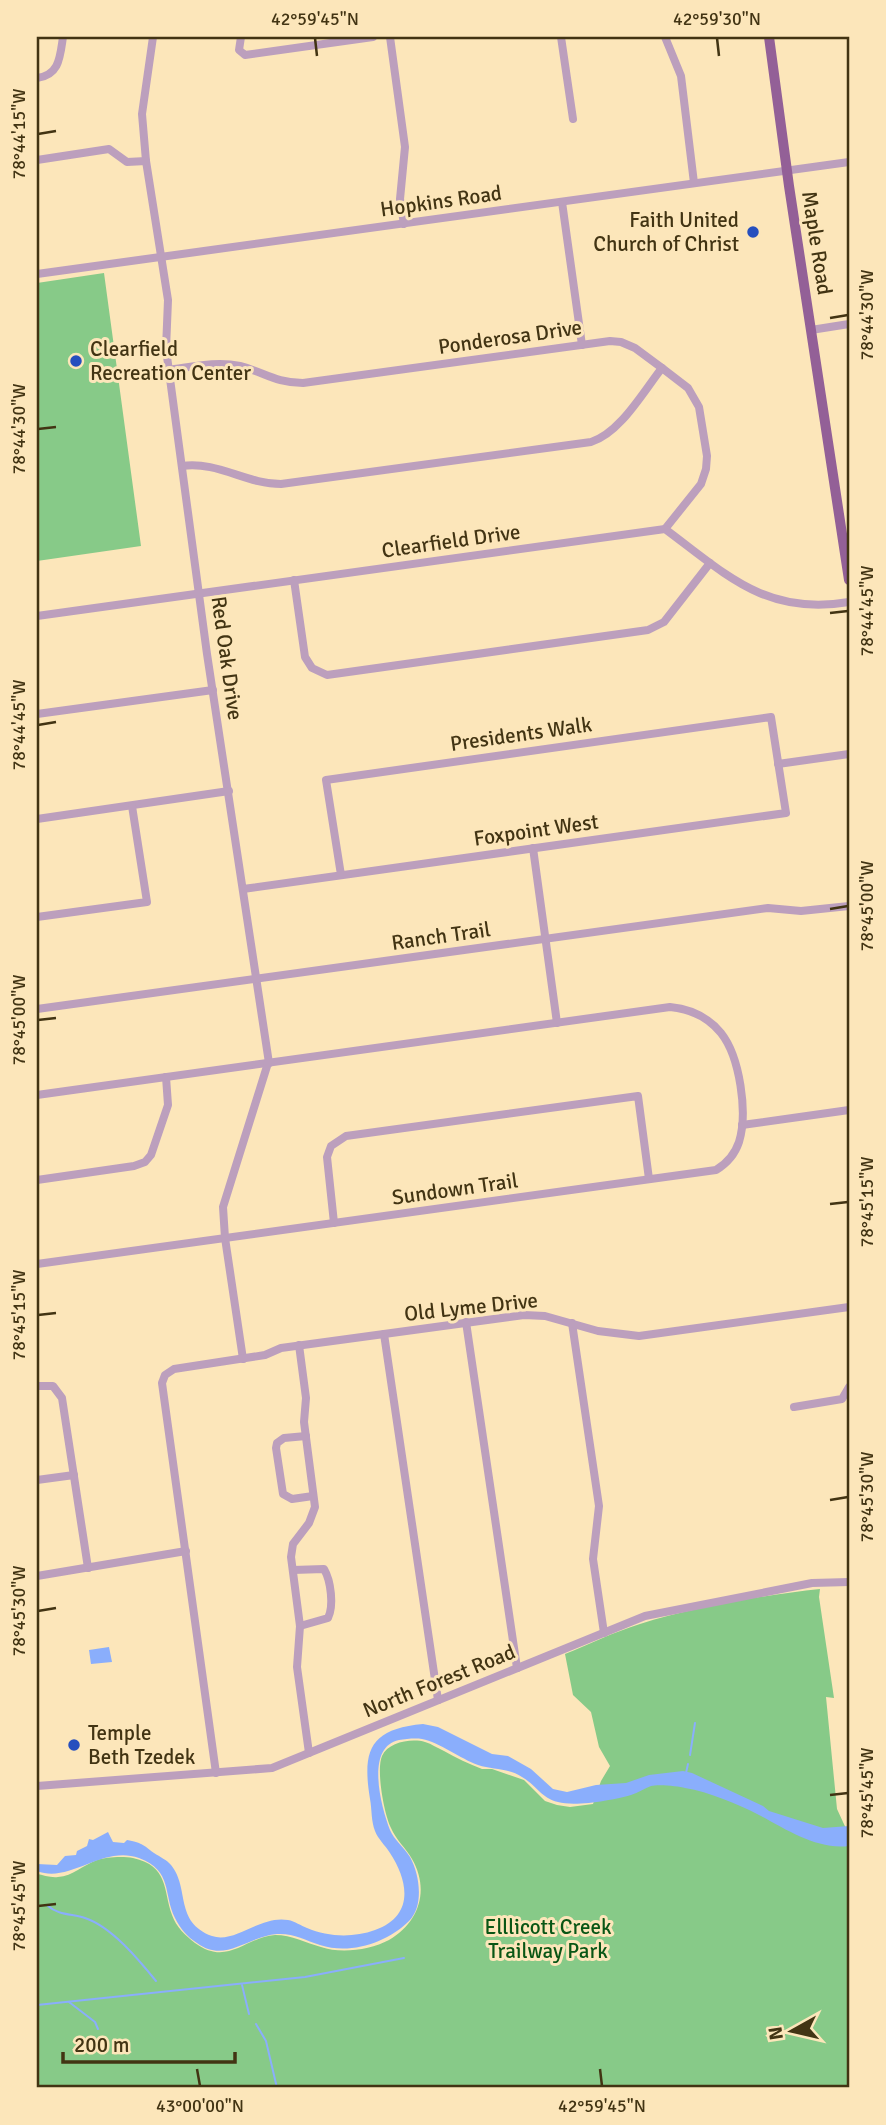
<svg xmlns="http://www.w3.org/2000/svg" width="886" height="2125" viewBox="0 0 886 2125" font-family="Signika,sans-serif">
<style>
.green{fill:#87ca88}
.water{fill:#8aaefc}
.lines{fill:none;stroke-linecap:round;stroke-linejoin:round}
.stream{stroke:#8aaefc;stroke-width:2}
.minor{stroke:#bc9fbd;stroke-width:8}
.major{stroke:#936097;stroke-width:10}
.ticks{fill:none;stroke:#423413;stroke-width:2.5}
.poi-dot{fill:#264fbe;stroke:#fce6ba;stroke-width:2.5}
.labels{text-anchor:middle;stroke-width:6;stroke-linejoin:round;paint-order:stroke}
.street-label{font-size:21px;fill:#423413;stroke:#fce6ba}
.poi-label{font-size:21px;fill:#423413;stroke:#fce6ba;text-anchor:start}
.park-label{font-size:21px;fill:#095615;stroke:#fce6ba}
.neatline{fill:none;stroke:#423413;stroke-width:2.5}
.ticks-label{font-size:18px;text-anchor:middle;fill:#423413}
</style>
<rect width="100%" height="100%" fill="#fce6ba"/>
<g class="green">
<polygon points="104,273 141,546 37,561 37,456 39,455 37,439 37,283"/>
<path d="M820,1589L819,1597L834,1698L826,1697L837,1809L849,1835V2088H37V1874C43,1875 51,1878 58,1877C73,1876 83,1865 97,1860C106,1857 123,1856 133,1858C169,1866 163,1890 172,1915C176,1927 186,1936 195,1943C228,1967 245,1937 275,1935C292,1935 306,1943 321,1947C341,1954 370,1950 389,1940C419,1923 430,1890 412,1859C406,1848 396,1840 391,1828C384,1814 376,1770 382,1756C388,1742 412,1738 425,1742C432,1744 437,1748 444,1751C456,1758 469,1764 482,1769H492L524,1780L545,1801L557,1805L570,1807L593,1804L601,1781L610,1766L599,1747L591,1712L573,1695L565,1654C590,1644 614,1632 640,1624C695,1607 763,1595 820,1589Z"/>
</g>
<g class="water">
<polygon points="109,1647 112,1662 91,1664 89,1650"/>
<path d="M423,1724L438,1727L492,1754L508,1756L531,1769L553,1789L567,1792L596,1785L626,1783L649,1775L683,1771L692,1773L763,1806L769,1811L823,1828L849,1826V1846C817,1850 787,1830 759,1815C738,1804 709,1792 685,1788C679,1786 658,1784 651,1786C645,1788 638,1793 631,1795C614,1800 575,1807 558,1802C541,1798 536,1785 522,1777C509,1768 493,1770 478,1765C461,1759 439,1742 422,1739C415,1738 406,1739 399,1740C365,1747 381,1807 390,1830C394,1840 404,1847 410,1857C420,1875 424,1906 409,1921C387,1943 350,1955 320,1945C305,1940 293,1933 277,1934C248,1936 225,1964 197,1943C187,1937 180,1928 175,1918C163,1894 173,1871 139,1858C102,1845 70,1884 37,1871V1864L57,1865L65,1856L76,1855L77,1851L87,1846L89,1839L93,1840L108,1832L113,1842L124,1843L127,1840C142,1843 142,1844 154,1853C160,1857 167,1860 171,1865C190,1888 174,1922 212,1936C235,1944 260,1915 288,1920C295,1921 301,1926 307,1928C328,1937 353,1938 375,1930C414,1916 409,1882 390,1853C385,1845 378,1839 375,1831C371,1821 372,1810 370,1799C362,1750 370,1729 423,1724Z"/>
</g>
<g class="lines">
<g class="stream">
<polyline points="690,1755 695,1723"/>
<polyline points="686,1773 688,1764"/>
<path d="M48,1906C58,1915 73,1914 85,1918C112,1927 139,1960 156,1981"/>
<polyline points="242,1985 249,2014"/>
<polyline points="69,2002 95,2022 98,2029"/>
<polyline points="37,2005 305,1977 404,1958"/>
<polyline points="256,2024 266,2041 277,2088"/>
</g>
<g class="minor">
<polyline points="153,37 142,114 146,161 168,300 166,349 207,654 269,1063"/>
<polyline points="241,37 239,50 245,55 373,37"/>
<polyline points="390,37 405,147 400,199 404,224"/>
<polyline points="561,37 573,119"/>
<polyline points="665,37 681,76 694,183"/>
<path d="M37,78C60,75 60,56 63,37"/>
<polyline points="37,160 109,149 127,162 146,161"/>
<polyline points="562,202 582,345"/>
<polyline points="37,274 849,162"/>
<polyline points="811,330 849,324"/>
<path d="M168,370C192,367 216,361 240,366C264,372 275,383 303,383L610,341L621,342L635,348L662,368L688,388L699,407L707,456L706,469L701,484L665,529"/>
<path d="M182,466C218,461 246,484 281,484L591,442C620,433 643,392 662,368"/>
<polyline points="294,580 305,657 312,668 327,675 648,630 664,622 710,563"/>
<path d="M37,616L665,529C727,575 766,616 849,602"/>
<polyline points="37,714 213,690"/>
<polyline points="778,764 849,754"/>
<polyline points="37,819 229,791"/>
<polyline points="533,848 557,1023"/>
<polyline points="243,889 786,813 771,717 326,780 341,875"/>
<polyline points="37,917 147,902 132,806"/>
<polyline points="37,1009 768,908 801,911 849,906"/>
<path d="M37,1095L670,1007C691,1009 708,1017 721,1033C740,1057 748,1113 739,1142C735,1154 726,1164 716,1170L37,1264"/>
<polyline points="742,1125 849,1110"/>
<polyline points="37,1180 134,1166 145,1162 151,1155 168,1105 166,1077"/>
<polyline points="334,1223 327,1157 331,1146 346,1136 638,1096 649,1179"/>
<polyline points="466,1322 517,1668"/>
<polyline points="572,1323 599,1506 593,1559 604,1633"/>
<polyline points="384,1334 438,1700"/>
<polyline points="299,1345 306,1398 304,1422 315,1507 309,1523 293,1544 291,1557 300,1626 297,1667 309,1753"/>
<polyline points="243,1359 225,1238 223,1207 268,1063"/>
<polyline points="37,1386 53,1386 62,1398 88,1568"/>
<polyline points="794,1407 842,1399 849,1387"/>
<polyline points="306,1436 284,1438 277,1443 276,1448 283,1494 292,1499 313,1496"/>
<polyline points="37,1480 74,1475"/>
<path d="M293,1570L324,1569C331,1581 334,1606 328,1618L300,1626"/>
<polyline points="37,1576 186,1551"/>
<polyline points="216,1773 162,1383 165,1375 174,1369 265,1355 281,1348 524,1315 545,1316 598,1331 639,1336 849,1307"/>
<polyline points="37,1786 272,1768 645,1616 812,1583 849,1582"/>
</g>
<polyline class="major" points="769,37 789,186 849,580"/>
</g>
<path class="ticks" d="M315,38L317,56M717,38L719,56M38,134L56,131M830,318L848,315M38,429L56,427M830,613L848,611M38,725L56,722M830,909L848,906M38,1020L56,1018M830,1204L848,1202M38,1315L56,1313M830,1500L848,1497M38,1611L56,1608M830,1795L848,1793M38,1906L56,1904M197,2069L200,2086M600,2069L602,2086"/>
<g class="poi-dot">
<circle cx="753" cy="232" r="7"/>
<circle cx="76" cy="361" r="7"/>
<circle cx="74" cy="1745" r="7"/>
</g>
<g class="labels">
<g class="street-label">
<text transform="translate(441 201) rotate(-8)" y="7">Hopkins Road</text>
<text transform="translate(817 243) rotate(81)" y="7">Maple Road</text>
<text transform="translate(510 337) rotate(-8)" y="7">Ponderosa Drive</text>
<text transform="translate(451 541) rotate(-8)" y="7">Clearfield Drive</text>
<text transform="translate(227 658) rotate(82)" y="7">Red Oak Drive</text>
<text transform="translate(521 734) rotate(-8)" y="7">Presidents Walk</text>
<text transform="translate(536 830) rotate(-8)" y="7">Foxpoint West</text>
<text transform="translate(441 936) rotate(-8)" y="7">Ranch Trail</text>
<text transform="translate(455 1189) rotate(-8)" y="7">Sundown Trail</text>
<text transform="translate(471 1307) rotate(-6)" y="7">Old Lyme Drive</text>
<text transform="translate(439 1681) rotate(-22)" y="7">North Forest Road</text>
</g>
<g class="poi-label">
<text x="739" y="227" text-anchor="end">Faith United<tspan x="739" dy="24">Church of Christ</tspan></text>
<text x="90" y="356">Clearfield<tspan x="90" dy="24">Recreation Center</tspan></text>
<text x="88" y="1740">Temple<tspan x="88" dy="24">Beth Tzedek</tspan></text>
</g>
<g class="park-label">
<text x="548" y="1934">Elllicott Creek<tspan x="548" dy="24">Trailway Park</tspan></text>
</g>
</g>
<rect width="886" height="2125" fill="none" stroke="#fce6ba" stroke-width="77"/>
<g transform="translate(792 2031) rotate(262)" stroke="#fce6ba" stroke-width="5" paint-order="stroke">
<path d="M0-5L12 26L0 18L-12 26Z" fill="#423413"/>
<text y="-10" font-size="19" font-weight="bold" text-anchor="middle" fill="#423413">N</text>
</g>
<path d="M63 2052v10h172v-10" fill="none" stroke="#423413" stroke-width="3.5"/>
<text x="74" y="2052" font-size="21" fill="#423413" stroke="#fce6ba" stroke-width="5" paint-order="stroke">200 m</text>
<rect x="38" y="38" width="810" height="2048" class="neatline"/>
<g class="ticks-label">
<text x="315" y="25">42°59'45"N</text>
<text x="717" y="25">42°59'30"N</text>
<text transform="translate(19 134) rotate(-90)" y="6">78°44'15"W</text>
<text transform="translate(867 315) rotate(-90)" y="6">78°44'30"W</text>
<text transform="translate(19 429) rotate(-90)" y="6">78°44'30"W</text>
<text transform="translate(867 611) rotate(-90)" y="6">78°44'45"W</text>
<text transform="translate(19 725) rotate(-90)" y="6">78°44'45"W</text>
<text transform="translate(867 906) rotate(-90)" y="6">78°45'00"W</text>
<text transform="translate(19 1020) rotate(-90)" y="6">78°45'00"W</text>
<text transform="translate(867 1202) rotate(-90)" y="6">78°45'15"W</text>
<text transform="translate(19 1315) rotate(-90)" y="6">78°45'15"W</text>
<text transform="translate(867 1497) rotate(-90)" y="6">78°45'30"W</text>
<text transform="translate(19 1611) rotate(-90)" y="6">78°45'30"W</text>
<text transform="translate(867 1793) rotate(-90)" y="6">78°45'45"W</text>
<text transform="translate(19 1906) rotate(-90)" y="6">78°45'45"W</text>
<text x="200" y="2112">43°00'00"N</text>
<text x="602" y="2112">42°59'45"N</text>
</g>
</svg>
